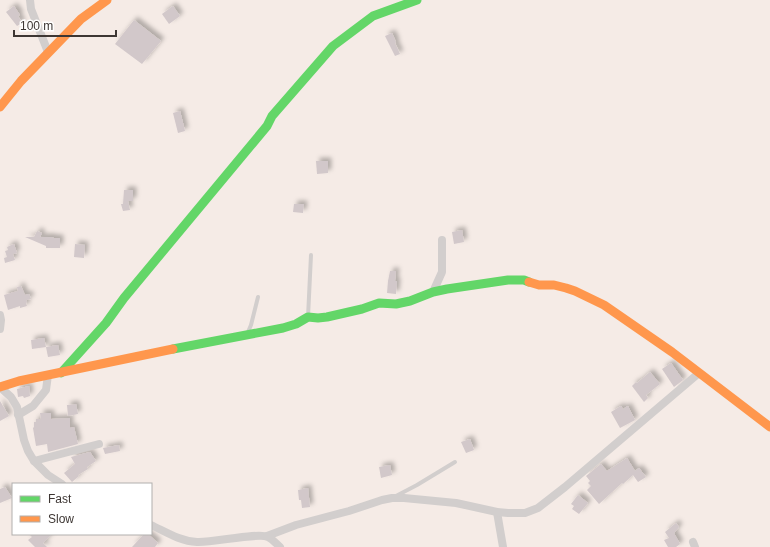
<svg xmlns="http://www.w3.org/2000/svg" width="770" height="547" viewBox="0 0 770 547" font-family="Arial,sans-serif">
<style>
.building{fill:#d2c8ca;filter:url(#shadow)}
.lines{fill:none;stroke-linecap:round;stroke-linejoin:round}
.lane{stroke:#d2cecd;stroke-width:4}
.street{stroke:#d2cecd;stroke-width:8}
.fast{stroke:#63d668;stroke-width:9}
.slow{stroke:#ff974d;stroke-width:9}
</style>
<defs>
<filter id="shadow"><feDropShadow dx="3.5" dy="-3.5" stdDeviation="2" flood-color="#0004"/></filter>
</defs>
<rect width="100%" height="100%" fill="#f5ebe6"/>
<g class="building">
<polygon points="14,6 20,15 18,16 22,23 17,26 6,12"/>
<polygon points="173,6 180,16 169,24 162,14"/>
<polygon points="134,20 161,41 142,64 115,44"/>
<polygon points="392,33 396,42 395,43 400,54 395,56 385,36"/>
<polygon points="180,111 185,131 178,133 173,113"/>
<polygon points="316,161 328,161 328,173 317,174"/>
<polygon points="124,190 133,190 133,201 128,201 130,210 123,211 121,204 123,204"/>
<polygon points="294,204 304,204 303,213 293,212"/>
<polygon points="462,230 464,242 454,244 452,232"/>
<polygon points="37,231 42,233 40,237 51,237 54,238 60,238 60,248 46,248 46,246 25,237 34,237"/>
<polygon points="14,244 17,253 13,254 15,260 5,263 4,258 7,257 5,251 8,250 7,247"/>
<polygon points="75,244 85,245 84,258 74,257"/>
<polygon points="390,271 396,271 395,281 397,281 396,294 387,293 388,281"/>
<polygon points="21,286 25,295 29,294 31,299 26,300 27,302 26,303 27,306 20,308 20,306 8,310 4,295 18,291 17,287"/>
<polygon points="44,338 46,347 32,349 31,340"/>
<polygon points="58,345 60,355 48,357 46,347"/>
<polygon points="671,363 683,380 674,387 662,369"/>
<polygon points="650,372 660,384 646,395 648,398 644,402 632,386 636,382 637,383"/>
<polygon points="29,386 30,396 24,398 23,396 18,397 17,389"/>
<polygon points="0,401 9,416 0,421"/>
<polygon points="76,404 78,414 68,416 67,405"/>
<polygon points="621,406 623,409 628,406 635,420 620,428 611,412"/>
<polygon points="40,413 51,413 51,419 70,418 70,428 74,427 78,444 48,452 47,444 36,446 33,428 34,427 34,422 36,422 36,419 41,419"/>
<polygon points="470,439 474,450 466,453 461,442"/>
<polygon points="119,445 120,451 105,454 103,448"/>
<polygon points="90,452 96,461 87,467 88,469 78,475 79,476 72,482 64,473 75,464 71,457"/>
<polygon points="627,458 635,471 639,468 646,477 638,482 633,475 623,484 622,483 599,504 587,490 591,486 588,483 590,481 586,476 601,464 607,471"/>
<polygon points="390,465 392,475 381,478 379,467"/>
<polygon points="5,487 12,498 0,503 0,489"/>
<polygon points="308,488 310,507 302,508 301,500 299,500 298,490"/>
<polygon points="578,495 588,503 579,514 572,509 574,506 571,504"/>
<polygon points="676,523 679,527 674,533 680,544 676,547 668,547 664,540 669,538 665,532"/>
<polygon points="29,534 52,534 43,543 47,547 35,547 28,540 32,537"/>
<polygon points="144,534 148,534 158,543 155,547 132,547"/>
</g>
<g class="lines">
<g class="lane">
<polyline points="308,317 311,255"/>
<polyline points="248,332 251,325 258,297"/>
<polyline points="396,496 417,485 455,462"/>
</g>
<g class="street">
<polyline points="30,0 31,9 48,52"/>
<polyline points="433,292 442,272 442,240"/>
<polyline points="0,315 1,320 0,329"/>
<polyline points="0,387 11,397 17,407 24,440 28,451 34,461 48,475 62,484"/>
<polyline points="18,415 33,406 46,390 48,375"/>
<polyline points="34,461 99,444"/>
<polyline points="497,512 503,547"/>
<path d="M151,525C166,532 180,541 197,542C212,543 259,532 268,537C272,539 277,544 280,547"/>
<polyline points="267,536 296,525 349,511 382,500 392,498 404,498 456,503 497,512 508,513 525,513 538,508 565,487 699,373"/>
<polyline points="693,542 695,547"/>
</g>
<g class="fast">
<polyline points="173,349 283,328 296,324 308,317 318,318 327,317 362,309 379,303 396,304 410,301 433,292 447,289 508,280 524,280 529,282"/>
<polyline points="61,373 106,323 124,298 267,126 272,116 333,46 373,16 417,0"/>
</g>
<g class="slow">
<polyline points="0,107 21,81 81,19 107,0"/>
<polyline points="529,282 539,285 554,285 566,288 575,291 604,305 672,352 770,427"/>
<polyline points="0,387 19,381 173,349"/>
</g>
</g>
<rect x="12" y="483" width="140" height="52" fill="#ffffff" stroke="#b1afad"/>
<rect x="20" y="496" width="20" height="6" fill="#63d668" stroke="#b1afad"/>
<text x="48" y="503" font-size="12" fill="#3d3633">Fast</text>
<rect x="20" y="516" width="20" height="6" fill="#ff974d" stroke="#b1afad"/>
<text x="48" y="523" font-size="12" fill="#3d3633">Slow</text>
<path d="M14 30v6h102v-6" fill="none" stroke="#3d3633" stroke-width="2"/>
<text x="20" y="30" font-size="12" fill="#3d3633" stroke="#ffffff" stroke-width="3" paint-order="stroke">100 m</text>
</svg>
